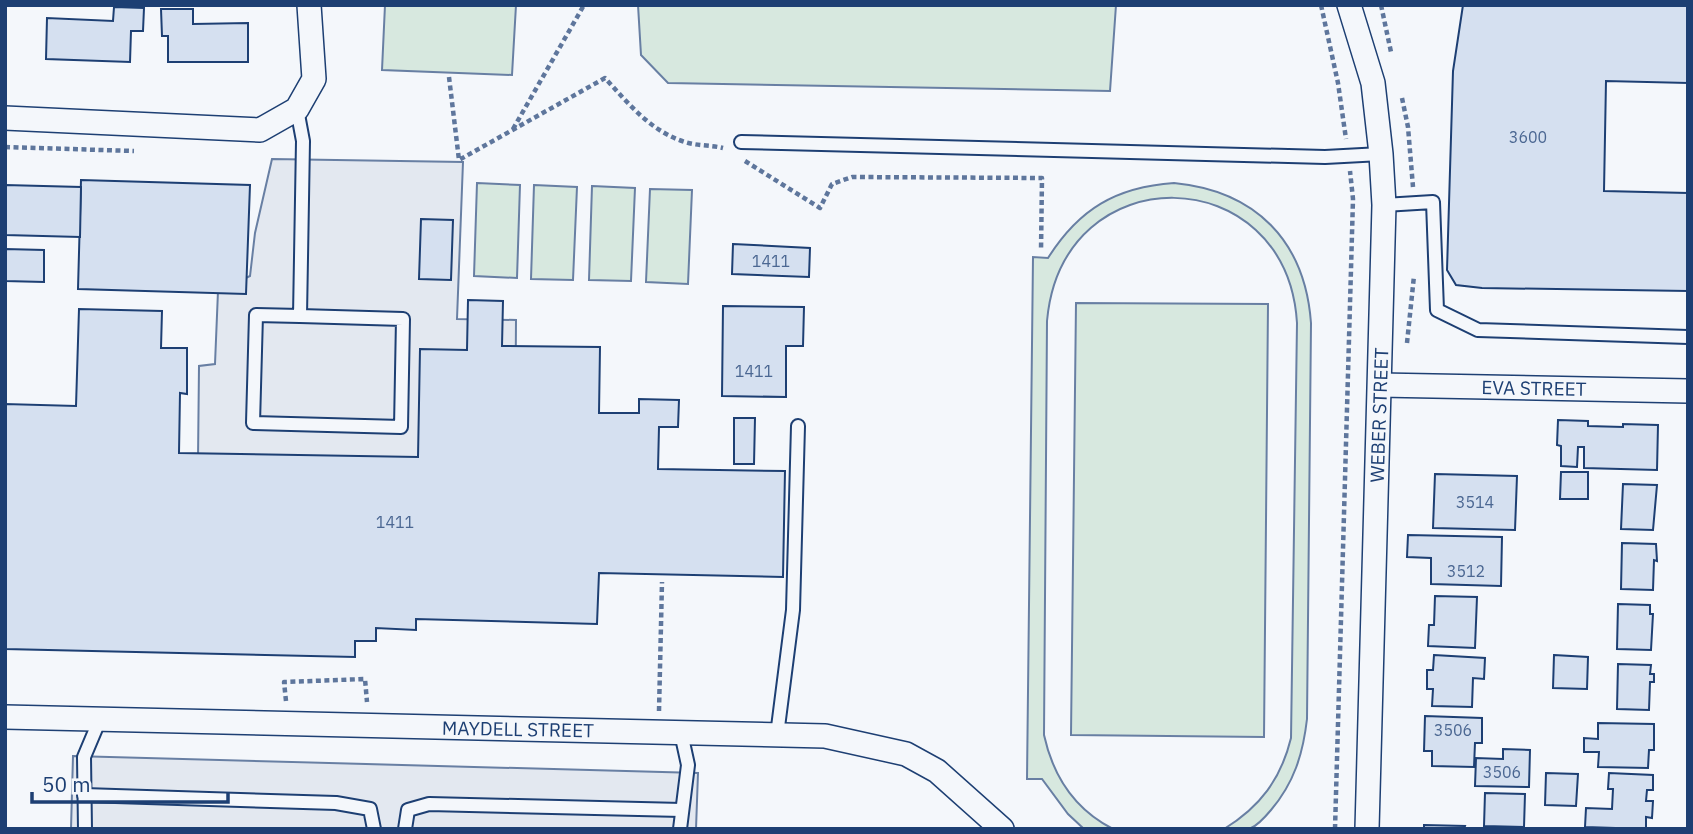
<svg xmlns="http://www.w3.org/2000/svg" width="1693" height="834" viewBox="0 0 1693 834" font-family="'IBM Plex Sans',sans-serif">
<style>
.green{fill:#d7e8df;stroke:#687fa3;stroke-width:2}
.parking{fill:#e3e8f0;stroke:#687fa3;stroke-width:2}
.building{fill:#d5e0f0;stroke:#1d3f73;stroke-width:2}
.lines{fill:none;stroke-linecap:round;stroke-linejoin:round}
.service-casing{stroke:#1d3f73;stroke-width:16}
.minor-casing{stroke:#1d3f73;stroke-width:26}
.path{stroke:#5e769c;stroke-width:4.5;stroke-dasharray:5 3.5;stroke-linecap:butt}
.service{stroke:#f4f7fb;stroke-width:12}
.minor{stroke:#f4f7fb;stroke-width:23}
.labels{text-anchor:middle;stroke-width:5;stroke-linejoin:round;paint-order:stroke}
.number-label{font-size:16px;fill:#4b6792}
.street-label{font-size:19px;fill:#1d3f73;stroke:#f4f7fb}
</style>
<rect width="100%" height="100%" fill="#f4f7fb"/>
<g class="green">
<polygon points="385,5 516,5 512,75 382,70"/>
<polygon points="638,5 1116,5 1110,91 668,83 641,55"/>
<polygon points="477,183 520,185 517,278 474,276"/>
<path d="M1174,183C1256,191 1305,241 1311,323L1307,719C1303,754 1294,783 1271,810C1266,816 1258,825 1251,828C1244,831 1231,829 1224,829C1260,807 1281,779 1291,738L1297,323C1287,159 1062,154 1047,321L1044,735C1053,776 1074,809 1113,829H1084L1068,814L1042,779H1027L1033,257L1048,258C1079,209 1116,187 1174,183Z"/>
<polygon points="534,185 577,187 573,280 531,279"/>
<polygon points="592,186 635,188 631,281 589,280"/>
<polygon points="650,189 692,190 688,284 646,282"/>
<polygon points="1076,303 1268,304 1264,737 1071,735"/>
</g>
<g class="parking">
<polygon points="272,159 463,162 457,319 516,320 515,462 198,460 199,366 215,364 218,291 250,276 255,233"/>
<polygon points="73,756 698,773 696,829 71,829"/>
</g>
<g class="building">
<polygon points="1463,5 1688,5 1688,83 1606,81 1604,191 1688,193 1688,291 1482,288 1456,285 1447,270 1453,71"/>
<polygon points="114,7 144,8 143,31 131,31 130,62 46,59 47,18 113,21"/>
<polygon points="161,9 193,9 193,24 248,23 248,62 168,62 168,36 162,36"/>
<polygon points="81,180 250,185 246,294 78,289"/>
<polygon points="5,185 81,187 80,237 5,235"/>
<polygon points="421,219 453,220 451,280 419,279"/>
<polygon points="733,244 810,248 809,277 732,274"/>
<polygon points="5,249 44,250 44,282 5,281"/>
<polygon points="468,300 503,301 502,346 600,347 599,413 639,413 639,399 679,400 678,427 659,427 658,469 785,471 783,577 599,573 597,624 416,619 416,630 376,628 376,641 355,641 355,657 5,649 5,404 76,406 79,309 162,311 161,348 187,348 187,394 180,393 179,453 418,457 420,349 467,350"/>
<polygon points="723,306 804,307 803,346 786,346 786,397 722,396"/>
<polygon points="734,418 755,418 754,464 734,464"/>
<polygon points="1558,420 1588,421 1588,426 1623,427 1623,424 1658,425 1657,470 1584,468 1584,447 1578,447 1577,467 1561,466 1561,446 1557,445"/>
<polygon points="1561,472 1588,472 1588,499 1560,499"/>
<polygon points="1435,474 1517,476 1515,530 1433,528"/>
<polygon points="1623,484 1657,485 1653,530 1621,529"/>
<polygon points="1408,535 1502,537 1501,586 1431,584 1431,558 1407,557"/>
<polygon points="1622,543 1656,544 1657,561 1654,560 1653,590 1621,589"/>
<polygon points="1435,596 1477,597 1475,648 1428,646 1429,625 1434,625"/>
<polygon points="1618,604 1650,605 1650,614 1653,614 1651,650 1617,649"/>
<polygon points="1434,655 1485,658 1484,679 1473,678 1472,707 1432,706 1433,689 1427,689 1427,670 1433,670"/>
<polygon points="1554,655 1588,657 1587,689 1553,688"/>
<polygon points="1618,664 1651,665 1650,674 1654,674 1654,682 1650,682 1649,710 1617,709"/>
<polygon points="1425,716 1482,718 1482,743 1475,743 1474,767 1432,766 1432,751 1424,751"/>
<polygon points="1598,723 1654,724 1654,750 1649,750 1648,768 1598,767 1599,752 1584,752 1584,738 1598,739"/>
<polygon points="1503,749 1530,750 1529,787 1475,786 1476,758 1503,759"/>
<polygon points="1546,773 1578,774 1576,806 1545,805"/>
<polygon points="1609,773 1653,775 1653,790 1647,790 1646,801 1653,801 1652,818 1646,817 1646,829 1585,827 1586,808 1612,809 1613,789 1608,789"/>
<polygon points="1485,793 1525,794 1524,827 1484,826"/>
<polygon points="1424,825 1465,826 1464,829 1424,829"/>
</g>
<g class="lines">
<defs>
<g id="service">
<polyline points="297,109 303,141 300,316 403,319 401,427 253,423 256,315 300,316"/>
<polyline points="741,142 1325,157 1381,154"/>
<polyline points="1384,205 1433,202 1437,310 1478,330 1688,337"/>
<polyline points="777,735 793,610 798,426"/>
<polyline points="84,795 336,803 370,809 374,829"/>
<polyline points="85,829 84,757 100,719"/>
<polyline points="405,829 408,810 429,804 682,810"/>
<polyline points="680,829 688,765 681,733"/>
</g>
<g id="minor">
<polyline points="1349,5 1373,83 1381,154 1384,205 1367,829"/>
<polyline points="5,118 260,130 297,109 314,79 309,5"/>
<polyline points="1380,385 1688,391"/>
<polyline points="5,717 825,736 906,754 937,771 1002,829"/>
</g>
</defs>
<use href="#service" class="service-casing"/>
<use href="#minor" class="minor-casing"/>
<g class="path">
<polyline points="1321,5 1338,83 1346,139"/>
<polyline points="1381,5 1391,52"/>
<path d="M449,77L459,160L605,78C629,104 650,131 685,142C697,146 711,145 723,148"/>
<polyline points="1402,98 1408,127 1413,187"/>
<polyline points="513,129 584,5"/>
<polyline points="5,147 134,151"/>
<polyline points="745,161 820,208 832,184 852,177 1042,178 1041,251"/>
<polyline points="1407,343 1414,276"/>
<polyline points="286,701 284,682 365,679 367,702"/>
<polyline points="659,711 662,582"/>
<polyline points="1335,829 1353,199 1350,171"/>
</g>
<use href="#service" class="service"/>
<use href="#minor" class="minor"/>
</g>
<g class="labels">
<g class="number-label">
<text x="1528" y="143">3600</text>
<text x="771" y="267">1411</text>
<text x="754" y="377">1411</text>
<text x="1475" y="508">3514</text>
<text x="395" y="528">1411</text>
<text x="1466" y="577">3512</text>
<text x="1453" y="736">3506</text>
<text x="1502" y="778">3506</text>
</g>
<g class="street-label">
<text transform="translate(1534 388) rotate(1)" y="7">EVA STREET</text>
<text transform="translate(1379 415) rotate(-88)" y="7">WEBER STREET</text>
<text transform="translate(518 729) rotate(1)" y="7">MAYDELL STREET</text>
</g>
</g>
<rect width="1693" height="834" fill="none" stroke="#1d3f73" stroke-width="14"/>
<path d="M32 792v10h196v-10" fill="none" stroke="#1d3f73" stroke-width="3.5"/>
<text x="42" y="792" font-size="21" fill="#1d3f73" stroke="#f4f7fb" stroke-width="5" paint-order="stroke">50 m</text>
</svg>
